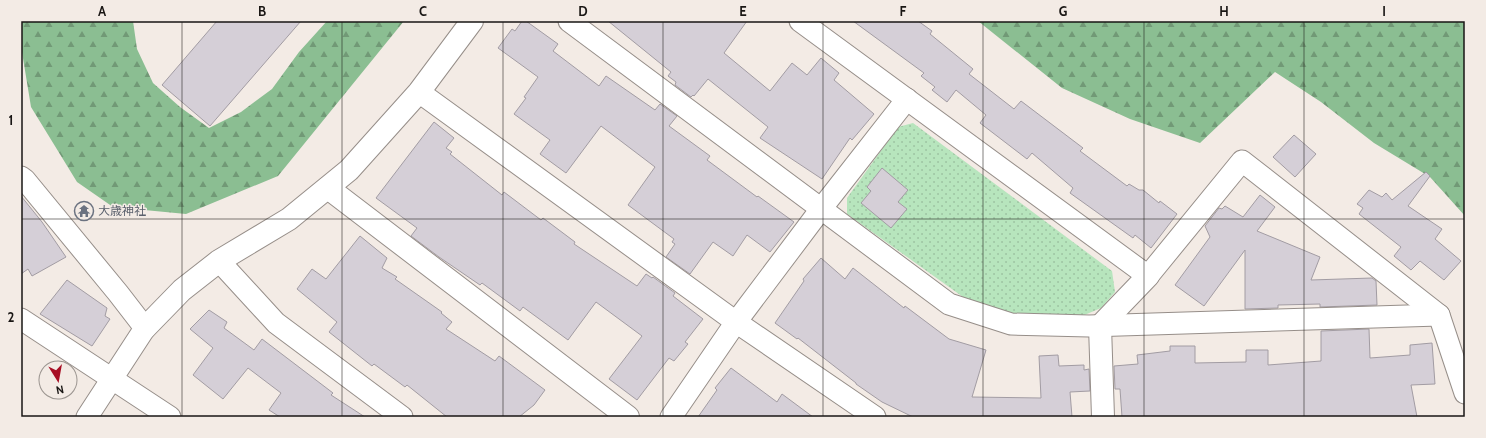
<svg xmlns="http://www.w3.org/2000/svg" width="1486" height="438" viewBox="0 0 1486 438" font-family="Cabin,'Noto Sans JP',sans-serif">
<style>
.green{fill:url(#green-dots)}
.forest{fill:url(#forest-firs)}
.building{fill:#d5cfd7;stroke:#a29ca3}
.lines{fill:none;stroke-linecap:round;stroke-linejoin:round}
.minor-casing{stroke:#968e89;stroke-width:23}
.tertiary-casing{stroke:#968e89;stroke-width:24}
.minor{stroke:#fff;stroke-width:21}
.tertiary{stroke:#fff;stroke-width:22}
.grid{fill:none;stroke:#191614;stroke-width:1;stroke-opacity:0.55}
.labels{text-anchor:middle;stroke-width:3;stroke-linejoin:round;paint-order:stroke}
.worship-label{font-size:12px;fill:#5b616d;stroke:#f3ebe5;text-anchor:start}
.neatline{fill:none;stroke:#191614;stroke-width:1.5}
.grid-label{font-size:13px;text-anchor:middle;font-weight:bold;fill:#191614}
</style>
<defs>
<pattern id="green-dots" width="8" height="8" patternUnits="userSpaceOnUse"><rect width="8" height="8" fill="#b7e5bd"/><path d="M2 2h.1M6 6h.1" fill="none" stroke="#9dc4a2" stroke-width="1.8" stroke-linecap="round"/></pattern>
<pattern id="forest-firs" width="22" height="20" patternUnits="userSpaceOnUse"><rect width="22" height="20" fill="#8bbe92"/><path d="M5 1l3.5 6h-7zM16 11l3.5 6h-7z" fill="#719976"/></pattern>
</defs>
<rect width="100%" height="100%" fill="#f3ebe5"/>
<polygon class="green" points="913,123 1112,271 1115,292 1101,308 1075,319 1007,313 963,297 847,214 847,198 898,127"/>
<g class="forest">
<polygon points="21,21 133,21 137,49 153,83 180,107 209,128 241,112 272,89 299,52 327,21 404,21 278,176 186,214 113,207 77,182 31,107 21,46"/>
<polygon points="978,21 1465,21 1465,216 1430,177 1374,143 1321,102 1275,72 1200,143 1130,119 1062,88"/>
</g>
<g class="building">
<polygon points="217,21 301,21 210,126 162,85"/>
<polygon points="522,21 526,21 558,44 553,51 599,86 606,76 655,110 660,104 677,116 669,126 710,156 707,160 757,197 758,196 794,222 770,252 747,235 733,256 713,242 690,274 666,257 675,244 672,242 674,239 628,205 655,167 601,126 566,173 540,154 550,140 514,114 526,98 524,97 538,77 498,48 512,29 515,31"/>
<polygon points="608,21 747,21 724,53 770,91 792,63 807,75 821,58 839,73 834,80 874,114 852,140 850,138 822,179 760,138 768,127 708,79 694,96 693,95 691,97 675,85 676,82 668,76 671,72"/>
<polygon points="853,21 918,21 932,31 930,34 973,69 969,74 1014,109 1021,101 1083,148 1080,151 1127,186 1129,184 1139,190 1143,190 1159,203 1160,201 1177,214 1151,248 1135,235 1133,238 1070,193 1073,188 1032,153 1027,159 980,123 986,115 956,90 947,102 932,90 935,87 921,76 924,73"/>
<polygon points="434,122 454,138 446,148 452,152 450,154 502,195 504,192 541,220 543,218 575,242 574,244 637,286 646,274 652,278 653,277 675,293 673,296 703,319 685,342 688,344 674,361 669,358 637,400 609,379 642,336 596,302 568,340 523,307 520,311 482,283 480,285 439,257 411,236 417,228 376,198"/>
<polygon points="1294,135 1316,154 1295,177 1273,157"/>
<polygon points="882,168 908,190 898,202 907,209 891,228 861,203 871,191 867,187"/>
<polygon points="1426,172 1430,176 1408,206 1442,229 1435,239 1461,261 1444,280 1420,261 1411,270 1394,256 1401,247 1359,214 1363,208 1357,204 1369,190 1382,197 1386,193 1392,200"/>
<polygon points="1260,195 1275,207 1257,231 1320,257 1311,280 1372,278 1376,281 1377,305 1320,307 1320,304 1278,305 1278,308 1245,309 1245,250 1204,306 1175,285 1210,237 1205,226 1219,208 1222,209 1225,206 1243,217"/>
<polygon points="21,196 42,222 66,257 32,276 28,269 21,274"/>
<polygon points="360,236 387,258 382,268 397,277 395,279 442,312 441,313 452,322 446,329 495,361 499,356 545,390 534,405 519,417 447,417 407,385 405,387 374,364 372,366 329,332 337,322 297,289 312,269 326,279"/>
<polygon points="821,258 845,279 853,268 904,308 905,306 949,339 986,350 972,397 1041,398 1039,356 1058,355 1059,366 1084,365 1084,370 1089,369 1090,391 1070,392 1072,417 913,417 882,402 856,384 856,383 798,338 797,339 775,323 804,281 803,279"/>
<polygon points="67,280 107,308 105,316 110,319 92,346 40,314"/>
<polygon points="209,310 227,322 224,328 254,350 262,339 333,393 331,395 365,417 280,417 269,410 281,393 248,368 223,399 193,375 213,348 190,329"/>
<polygon points="1369,329 1370,358 1410,355 1410,345 1432,343 1435,384 1411,385 1417,417 1122,417 1120,389 1115,389 1114,366 1138,364 1137,355 1170,351 1170,346 1195,346 1195,363 1246,362 1246,350 1268,350 1268,365 1321,361 1321,331"/>
<polygon points="731,368 777,402 782,394 813,417 698,417 717,390 715,388"/>
</g>
<g class="lines">
<defs>
<g id="minor">
<polyline points="569,21 949,304 1011,324 1089,326 1439,315"/>
<polyline points="800,21 1148,276 1242,161 1439,315 1465,393"/>
<polyline points="419,92 736,322 875,417"/>
<polyline points="21,177 25,180 118,293 145,328 87,417"/>
<polyline points="219,261 276,323 402,417"/>
<polyline points="21,319 170,417"/>
<polyline points="671,417 736,322 821,209 907,99"/>
</g>
<g id="tertiary">
<polyline points="328,188 628,417"/>
<polyline points="145,328 182,290 219,261 289,219 349,170 419,92 472,21"/>
<polyline points="1103,417 1100,326 1148,276"/>
</g>
</defs>
<use href="#minor" class="minor-casing"/>
<use href="#tertiary" class="tertiary-casing"/>
<use href="#minor" class="minor"/>
<use href="#tertiary" class="tertiary"/>
</g>
<path class="grid" d="M182,21V417M342,21V417M503,21V417M663,21V417M823,21V417M983,21V417M1144,21V417M1304,21V417M21,219H1465"/>
<defs>
<symbol id="temple-ring" viewBox="-11 -11 22 22"><circle r="9.5" fill="#f3ebe5" stroke="#6b7280" stroke-width="1.5"/><path d="M0-6L5-2H3V0L6.5 2.5H4V6H1.5V3h-3V6H-4V2.5H-6.5L-3 0V-2H-5Z" fill="#6b7280"/></symbol>
</defs>
<g fill-rule="evenodd">
<use href="#temple-ring" x="73" y="200" width="22" height="22"/>
</g>
<g class="labels">
<g class="worship-label">
<text x="98" y="215">大歳神社</text>
</g>
</g>
<rect width="1486" height="438" fill="none" stroke="#f3ebe5" stroke-width="44"/>
<g transform="translate(58 380) rotate(169)"><circle r="19" fill="#f3ebe5" stroke="#9c9691"/>
<path d="M0-3L7 15L0 10L-7 15Z" fill="#a70e24"/>
<text y="-6" font-size="11" font-weight="bold" text-anchor="middle" fill="#191614">N</text>
</g>
<rect x="22" y="22" width="1442" height="394" class="neatline"/>
<g class="grid-label">
<text x="102" y="16">A</text>
<text x="262" y="16">B</text>
<text x="423" y="16">C</text>
<text x="583" y="16">D</text>
<text x="743" y="16">E</text>
<text x="903" y="16">F</text>
<text x="1063" y="16">G</text>
<text x="1224" y="16">H</text>
<text x="1384" y="16">I</text>
<text x="11" y="125">1</text>
<text x="11" y="322">2</text>
</g>
</svg>
